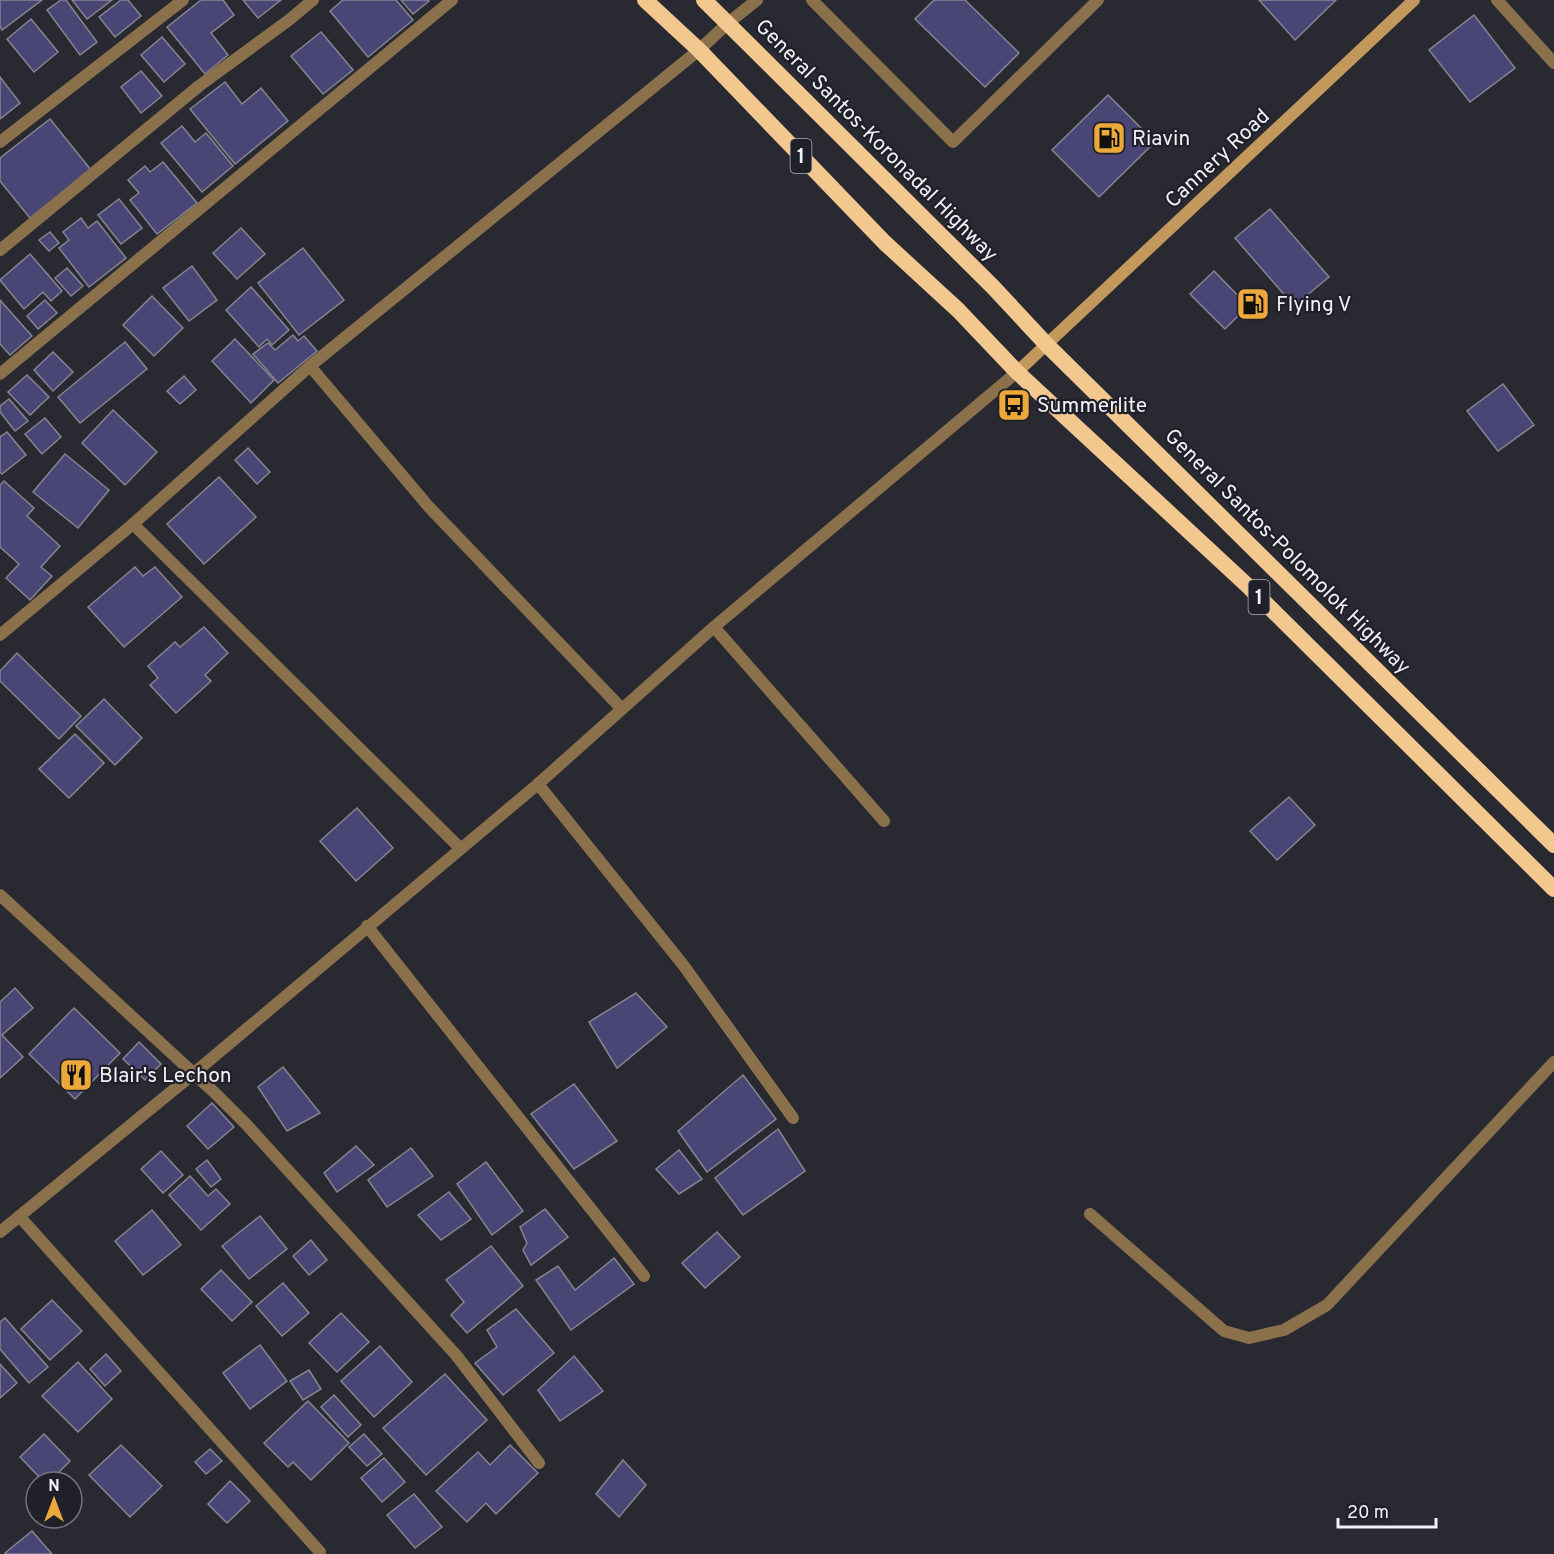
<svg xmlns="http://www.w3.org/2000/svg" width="1554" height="1554" viewBox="0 0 1554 1554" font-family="Overpass,sans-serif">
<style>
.building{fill:#494675;stroke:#858590;stroke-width:1.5}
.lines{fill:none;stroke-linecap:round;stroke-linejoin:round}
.minor{stroke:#8b704c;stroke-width:12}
.tertiary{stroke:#8b704c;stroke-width:12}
.secondary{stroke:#c3985c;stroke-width:12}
.trunk{stroke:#f2c88f;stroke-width:16}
.labels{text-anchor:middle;stroke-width:4.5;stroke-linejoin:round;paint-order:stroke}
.shield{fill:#202028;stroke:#b2b2ba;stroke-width:1.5}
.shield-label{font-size:20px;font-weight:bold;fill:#f1f1f8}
.poi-label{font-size:21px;fill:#f1f1f8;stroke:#202028;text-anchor:start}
.street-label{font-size:21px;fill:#f1f1f8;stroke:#202028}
</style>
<rect width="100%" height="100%" fill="#292932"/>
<g class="building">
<polygon points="0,0 42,0 2,30 0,26"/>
<polygon points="61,0 66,0 97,42 80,55 47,10"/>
<polygon points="72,0 112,0 87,19"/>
<polygon points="121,0 128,0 141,16 115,37 99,17"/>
<polygon points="201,0 223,0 234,15 211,33 228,55 205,74 167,27"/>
<polygon points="243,0 281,0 258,18"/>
<polygon points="343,0 396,0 413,20 368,57 330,11"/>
<polygon points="401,0 428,0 429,1 413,14"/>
<polygon points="934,0 965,0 1019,53 985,87 915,19"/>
<polygon points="1259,0 1336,0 1295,40"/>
<polygon points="1474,15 1515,68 1470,102 1429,50"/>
<polygon points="31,19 58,52 34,72 7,39"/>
<polygon points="321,32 353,70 323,94 291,56"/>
<polygon points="162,37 185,64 164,82 141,55"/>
<polygon points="141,71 162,96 141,113 121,87"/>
<polygon points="0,77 20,103 0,119"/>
<polygon points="225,82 242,104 261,88 288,121 235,164 190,109"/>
<polygon points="1108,95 1155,142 1099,197 1052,150"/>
<polygon points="50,119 91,170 30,218 0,181 0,158"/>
<polygon points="182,126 195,142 206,133 233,166 202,192 161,143"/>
<polygon points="163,162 197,203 157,234 130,200 139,193 128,180 145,166 150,172"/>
<polygon points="119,199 142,228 121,244 98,215"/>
<polygon points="1270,209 1329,277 1294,306 1235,238"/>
<polygon points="81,218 88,228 97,221 126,258 89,287 59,248 69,240 63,232"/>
<polygon points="241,228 265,254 237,279 213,253"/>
<polygon points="50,232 59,243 49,251 39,240"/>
<polygon points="303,248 344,300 299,335 258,283"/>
<polygon points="30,254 62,291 51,301 43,292 24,309 0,280"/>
<polygon points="192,266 217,300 189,321 163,288"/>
<polygon points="67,268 83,286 71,296 55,278"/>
<polygon points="1214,271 1248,306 1225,329 1190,294"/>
<polygon points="251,287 289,330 272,345 267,339 259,347 226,310"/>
<polygon points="152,296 183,328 154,356 123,325"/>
<polygon points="0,300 32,336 10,355 0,344"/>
<polygon points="45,300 57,313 38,329 27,316"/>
<polygon points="293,335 298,341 304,336 317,351 278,383 253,354 268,343 275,350"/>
<polygon points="235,339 274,380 251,403 212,361"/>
<polygon points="125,342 147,369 80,423 58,397"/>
<polygon points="53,352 73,372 53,391 34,370"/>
<polygon points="27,375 49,397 30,415 8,392"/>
<polygon points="184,376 196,390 180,404 167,391"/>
<polygon points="1503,384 1534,425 1498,451 1467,411"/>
<polygon points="9,399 28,421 15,431 0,412 0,406"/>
<polygon points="113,410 157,452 125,485 82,443"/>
<polygon points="45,418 61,437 42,454 25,434"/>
<polygon points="7,432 26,455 2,474 0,472 0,437"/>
<polygon points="248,448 270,472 257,484 235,460"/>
<polygon points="65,454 109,490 78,528 33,492"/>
<polygon points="219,477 256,517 204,564 167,524"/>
<polygon points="4,481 34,508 27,516 60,546 41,567 52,576 30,600 6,578 19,564 0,547 0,485"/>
<polygon points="135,567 143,576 155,567 182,597 124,647 88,607"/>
<polygon points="204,627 228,653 205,675 211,681 176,713 150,685 158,678 148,666 175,642 180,647"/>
<polygon points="17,653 81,716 59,739 0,681 0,671"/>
<polygon points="104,699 142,738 115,765 76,726"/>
<polygon points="75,734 104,763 69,798 39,769"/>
<polygon points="1289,797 1315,825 1277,860 1250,831"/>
<polygon points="357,808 393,848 356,881 320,841"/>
<polygon points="15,988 33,1008 2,1035 23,1057 0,1078 0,1002"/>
<polygon points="636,993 667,1027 617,1068 589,1022"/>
<polygon points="74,1008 120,1053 75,1099 29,1054"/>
<polygon points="139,1042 161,1064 145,1080 123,1059"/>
<polygon points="283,1067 320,1113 287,1131 258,1087"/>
<polygon points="743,1075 776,1119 707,1172 678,1131"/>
<polygon points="574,1084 617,1141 574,1169 531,1114"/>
<polygon points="212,1103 234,1127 208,1149 187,1126"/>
<polygon points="778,1129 805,1171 743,1215 715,1178"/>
<polygon points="356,1146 374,1165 337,1192 324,1173"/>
<polygon points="411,1148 433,1176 387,1207 368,1180"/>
<polygon points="679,1150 702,1179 679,1194 656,1169"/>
<polygon points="161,1151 183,1175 163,1193 141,1169"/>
<polygon points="207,1160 221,1179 211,1187 196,1169"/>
<polygon points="486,1162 523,1211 492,1235 457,1184"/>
<polygon points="190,1176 208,1196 216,1189 230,1204 201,1230 169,1195"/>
<polygon points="449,1192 471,1219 441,1240 418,1215"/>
<polygon points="545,1209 568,1237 531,1265 523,1250 527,1243 520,1227"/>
<polygon points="152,1210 181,1245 143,1275 115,1241"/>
<polygon points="260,1216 287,1249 249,1279 222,1246"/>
<polygon points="717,1232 740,1257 705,1288 682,1263"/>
<polygon points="311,1240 327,1260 309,1275 293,1256"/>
<polygon points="491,1246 523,1286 467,1333 451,1315 464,1302 446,1280"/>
<polygon points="614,1258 634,1284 571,1330 536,1280 558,1266 575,1290"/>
<polygon points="221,1270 252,1302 232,1321 201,1289"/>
<polygon points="283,1283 309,1313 282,1336 256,1306"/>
<polygon points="52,1300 82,1331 50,1360 21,1329"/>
<polygon points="516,1309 554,1353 503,1395 475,1363 497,1347 487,1330"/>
<polygon points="341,1313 369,1342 337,1372 309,1343"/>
<polygon points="5,1318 48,1367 29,1383 0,1349 0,1322"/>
<polygon points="260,1345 287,1381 250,1409 223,1373"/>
<polygon points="380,1346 412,1382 374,1417 341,1381"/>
<polygon points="106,1354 121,1371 105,1386 90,1369"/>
<polygon points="574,1356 603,1391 560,1421 538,1390"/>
<polygon points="78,1362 112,1399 78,1432 42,1396"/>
<polygon points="0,1364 17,1383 0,1398"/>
<polygon points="309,1370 321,1389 303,1400 290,1381"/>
<polygon points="445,1374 487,1420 426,1475 383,1428"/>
<polygon points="334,1395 361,1425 348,1437 321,1407"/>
<polygon points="308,1401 349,1443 311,1480 293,1462 288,1467 264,1443"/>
<polygon points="44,1434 70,1461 49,1482 44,1482 20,1457"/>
<polygon points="364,1434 382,1454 367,1466 349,1447"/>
<polygon points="121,1445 162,1486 130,1517 89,1475"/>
<polygon points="510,1445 538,1473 496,1514 486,1503 467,1522 436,1491 478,1452 490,1465"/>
<polygon points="210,1449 222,1461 206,1474 195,1462"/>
<polygon points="384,1458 405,1482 382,1502 361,1478"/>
<polygon points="623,1460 646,1485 619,1517 596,1494"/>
<polygon points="230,1481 250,1501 227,1523 208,1504"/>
<polygon points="414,1494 442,1527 415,1548 387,1515"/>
<polygon points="32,1531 52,1554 6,1554 5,1553"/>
</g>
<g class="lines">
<g class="minor">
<polyline points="812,0 953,142 1098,0"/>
<polyline points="1497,0 1554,63"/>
<polyline points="0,142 183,0"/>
<polyline points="0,250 199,86 289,20 313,0"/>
<polyline points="310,366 429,507 622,709"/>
<polyline points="0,374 452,0"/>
<polyline points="133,524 460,848"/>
<polyline points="714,627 884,821"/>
<polyline points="0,635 133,524 310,366 699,50 728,23 757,0"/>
<polyline points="538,784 684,966 793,1118"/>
<polyline points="0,895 216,1094 246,1124 456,1355 539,1463"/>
<polyline points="367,926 644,1276"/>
<polyline points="1090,1214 1224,1331 1249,1338 1284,1330 1327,1305 1554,1062"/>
<polyline points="20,1217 320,1552"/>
</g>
<polyline class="tertiary" points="0,1232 193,1074 538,784 714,627 1017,372"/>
<polyline class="secondary" points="1017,372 1414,0"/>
<g class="trunk">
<polyline points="645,0 699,50 885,243 958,310 1017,372 1249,587 1554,889"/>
<polyline points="704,0 993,287 1047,345 1554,845"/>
</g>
</g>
<defs>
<symbol id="fuel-square" viewBox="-11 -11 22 22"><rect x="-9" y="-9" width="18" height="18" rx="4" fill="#eda83b" stroke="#202028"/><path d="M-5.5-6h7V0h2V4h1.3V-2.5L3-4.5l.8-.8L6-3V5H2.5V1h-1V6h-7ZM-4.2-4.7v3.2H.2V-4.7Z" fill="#111"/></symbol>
<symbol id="bus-square" viewBox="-11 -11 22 22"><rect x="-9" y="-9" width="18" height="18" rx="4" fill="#eda83b" stroke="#202028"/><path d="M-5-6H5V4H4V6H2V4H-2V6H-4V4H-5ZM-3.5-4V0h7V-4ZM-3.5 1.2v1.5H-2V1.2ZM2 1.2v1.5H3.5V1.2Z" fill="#111"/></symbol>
<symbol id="restaurant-square" viewBox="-11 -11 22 22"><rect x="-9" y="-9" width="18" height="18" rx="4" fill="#eda83b" stroke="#202028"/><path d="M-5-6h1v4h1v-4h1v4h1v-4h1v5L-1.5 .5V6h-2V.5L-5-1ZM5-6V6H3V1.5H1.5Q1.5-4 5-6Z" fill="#111"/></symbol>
</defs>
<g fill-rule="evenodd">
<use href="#fuel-square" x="1090" y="119" width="38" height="38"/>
<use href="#fuel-square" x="1234" y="285" width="38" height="38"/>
<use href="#bus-square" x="995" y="386" width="38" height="38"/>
<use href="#restaurant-square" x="57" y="1056" width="38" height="38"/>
</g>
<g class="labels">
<g class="shield">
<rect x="790.5" y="139" width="21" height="34" rx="4.5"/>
<rect x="1248.5" y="580" width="21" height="34" rx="4.5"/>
</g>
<g class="shield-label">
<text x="801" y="163">1</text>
<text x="1259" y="604">1</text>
</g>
<g class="poi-label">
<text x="1132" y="145">Riavin</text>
<text x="1276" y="311">Flying V</text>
<text x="1037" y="412">Summerlite</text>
<text x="99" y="1082">Blair's Lechon</text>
</g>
<g class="street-label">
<text transform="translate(877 140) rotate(45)" y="7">General Santos-Koronadal Highway</text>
<text transform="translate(1217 158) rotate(-43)" y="7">Cannery Road</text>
<text transform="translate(1288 551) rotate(45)" y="7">General Santos-Polomolok Highway</text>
</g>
</g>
<g transform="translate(54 1500)"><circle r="28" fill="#202028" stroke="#74747b" stroke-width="1.5"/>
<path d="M0-4.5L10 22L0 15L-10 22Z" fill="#eda83b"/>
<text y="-9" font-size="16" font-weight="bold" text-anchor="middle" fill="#f1f1f8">N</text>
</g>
<path d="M1338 1518v9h98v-9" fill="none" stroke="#f1f1f8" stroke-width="3"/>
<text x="1347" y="1518" font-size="18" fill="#f1f1f8" stroke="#202028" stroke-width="4.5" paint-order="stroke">20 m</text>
</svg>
